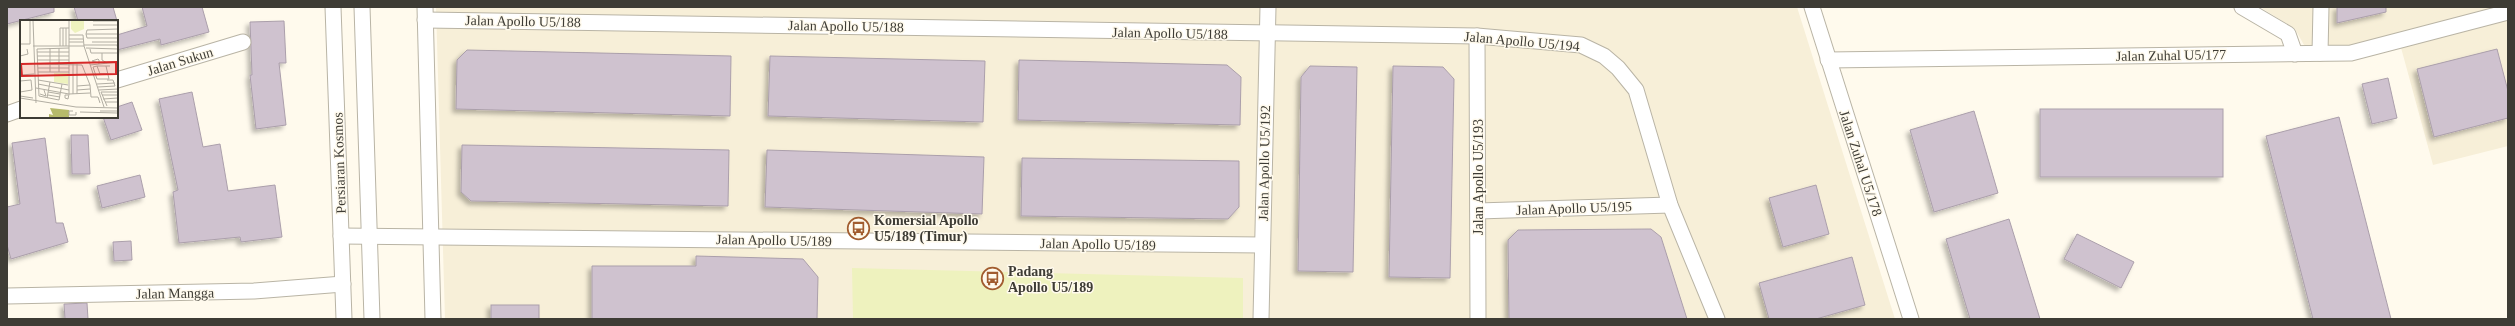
<svg xmlns="http://www.w3.org/2000/svg" width="2515" height="326" viewBox="0 0 2515 326" font-family="Georgia,serif">
<style>
.built{fill:#f7efd8}
.green{fill:#eef2be}
.building{fill:#cfc2cf;stroke:#ab9fab;filter:url(#shadow)}
.lines{fill:none;stroke-linecap:round;stroke-linejoin:round}
.street-casing{stroke:#b9b4a5;stroke-width:17}
.street{stroke:#fff;stroke-width:15}
.labels{text-anchor:middle;stroke-width:3;stroke-linejoin:round;paint-order:stroke}
.street-label{font-size:14px;fill:#3e3c35;stroke:#fffaed}
.poi-label{font-size:14px;font-weight:bold;fill:#3e3c35;stroke:#fffaed;text-anchor:start}
.inset-road{fill:none;stroke:#b2aea3;stroke-width:1}
.view{fill:#d62828;fill-opacity:0.15;stroke:#d62828;stroke-width:2}
.inset-edge{fill:none;stroke:#3e3c35;stroke-width:2}
</style>
<defs>
<filter id="shadow"><feDropShadow dx="-3.5" dy="3.5" stdDeviation="2" flood-color="#0004"/></filter>
</defs>
<rect width="100%" height="100%" fill="#fffaed"/>
<g class="built">
<polygon points="436,7 1797,7 1895,319 445,319"/>
<polygon points="2260,7 2508,7 2508,146 2433,165 2397,33 2350,45 2304,45 2295,29"/>
</g>
<polygon class="green" points="852,268 1243,278 1243,319 853,319"/>
<g class="building">
<polygon points="7,7 54,7 54,12 7,24"/>
<polygon points="74,7 113,7 117,21 78,21"/>
<polygon points="142,7 202,7 209,32 161,45 160,39 117,50 117,35 147,26"/>
<polygon points="2337,7 2386,7 2386,12 2337,23"/>
<polygon points="284,21 286,63 279,63 286,125 256,129 250,75 252,75 250,22"/>
<polygon points="2497,49 2508,91 2508,118 2434,137 2417,69"/>
<polygon points="467,50 731,56 730,116 456,109 457,60"/>
<polygon points="770,56 985,61 983,122 768,116"/>
<polygon points="1019,60 1227,65 1241,77 1240,125 1018,120"/>
<polygon points="1310,66 1357,67 1353,272 1298,271 1301,77"/>
<polygon points="1393,66 1443,67 1454,79 1450,278 1389,277"/>
<polygon points="2388,78 2397,118 2372,124 2362,84"/>
<polygon points="192,92 203,147 220,144 228,191 275,185 282,237 241,242 240,237 179,243 173,192 178,190 159,99"/>
<polygon points="132,102 142,130 111,140 103,117 117,117 117,107"/>
<rect x="2040" y="109" width="183" height="68"/>
<polygon points="1974,111 1998,193 1934,212 1910,130"/>
<polygon points="2339,117 2391,319 2313,319 2266,136"/>
<polygon points="71,135 88,135 90,174 72,174"/>
<polygon points="45,138 56,223 63,223 68,242 11,259 7,245 7,207 20,204 12,143"/>
<polygon points="462,145 729,150 728,206 471,201 461,192"/>
<polygon points="767,150 984,157 982,214 765,207"/>
<polygon points="1022,158 1239,161 1239,207 1228,219 1021,216"/>
<polygon points="140,175 145,197 102,208 97,186"/>
<polygon points="1816,185 1829,234 1783,247 1769,198"/>
<polygon points="2009,219 2040,319 1970,319 1946,239"/>
<polygon points="1651,229 1661,237 1687,319 1509,319 1508,240 1518,230"/>
<polygon points="2077,234 2134,262 2121,288 2064,259"/>
<polygon points="131,241 132,260 114,261 113,242"/>
<polygon points="696,256 803,259 818,277 817,319 592,319 592,266 696,266"/>
<polygon points="1852,257 1865,305 1816,319 1769,319 1759,283"/>
<polygon points="87,303 88,319 65,319 64,304"/>
<rect x="491" y="305" width="48" height="14"/>
</g>
<g class="lines">
<defs>
<g id="street">
<polyline points="333,7 344,319"/>
<polyline points="362,7 372,319"/>
<polyline points="425,7 433,319"/>
<polyline points="1812,7 1911,319"/>
<polyline points="2242,7 2288,34 2295,54"/>
<polyline points="425,20 1477,36 1581,45 1604,56 1618,68 1636,90 1670,205 1717,319"/>
<polyline points="1477,36 1478,319"/>
<polyline points="2320,53 2321,7"/>
<polyline points="1828,60 2351,53 2508,12"/>
<polyline points="117,80 243,42"/>
<polyline points="7,114 21,109"/>
<polyline points="1478,211 1670,205"/>
<polyline points="341,236 1262,245"/>
<polyline points="7,296 254,291 343,284"/>
<polyline points="1261,319 1268,7"/>
</g>
</defs>
<use href="#street" class="street-casing"/>
<use href="#street" class="street"/>
</g>
<defs>
<symbol id="bus-ring" viewBox="-11 -11 22 22"><circle r="9.5" fill="#fffaed" stroke="#a15c2f" stroke-width="1.5"/><path d="M-5-6H5V4H4V6H2V4H-2V6H-4V4H-5ZM-3.5-4V0h7V-4ZM-3.5 1.2v1.5H-2V1.2ZM2 1.2v1.5H3.5V1.2Z" fill="#a15c2f"/></symbol>
</defs>
<g fill-rule="evenodd">
<use href="#bus-ring" x="846" y="216" width="25" height="25"/>
<use href="#bus-ring" x="980" y="266" width="25" height="25"/>
</g>
<g class="labels">
<g class="street-label">
<text transform="translate(523 21) rotate(1)" y="5">Jalan Apollo U5/188</text>
<text transform="translate(846 26) rotate(1)" y="5">Jalan Apollo U5/188</text>
<text transform="translate(1170 33) rotate(1)" y="5">Jalan Apollo U5/188</text>
<text transform="translate(1522 41) rotate(5)" y="5">Jalan Apollo U5/194</text>
<text transform="translate(2171 55) rotate(-1)" y="5">Jalan Zuhal U5/177</text>
<text transform="translate(180 61) rotate(-17)" y="5">Jalan Sukun</text>
<text transform="translate(339 163) rotate(-92)" y="5">Persiaran Kosmos</text>
<text transform="translate(1264 163) rotate(-89)" y="5">Jalan Apollo U5/192</text>
<text transform="translate(1861 163) rotate(72)" y="5">Jalan Zuhal U5/178</text>
<text transform="translate(1478 177) rotate(-90)" y="5">Jalan Apollo U5/193</text>
<text transform="translate(1574 208) rotate(-2)" y="5">Jalan Apollo U5/195</text>
<text transform="translate(774 240) rotate(1)" y="5">Jalan Apollo U5/189</text>
<text transform="translate(1098 244) rotate(1)" y="5">Jalan Apollo U5/189</text>
<text transform="translate(175 293) rotate(-1)" y="5">Jalan Mangga</text>
</g>
<g class="poi-label">
<text x="874" y="225">Komersial Apollo<tspan x="874" dy="16">U5/189 (Timur)</tspan></text>
<text x="1008" y="276">Padang<tspan x="1008" dy="16">Apollo U5/189</tspan></text>
</g>
</g>
<g transform="translate(20 20)">
<rect width="98" height="98" fill="#fffaed"/>
<path d="M51,1H64V9L55,13L51,9ZM34,53H48V64L34,62Z" fill="#eef2be"/>
<path d="M30,88L49,90V98H29V94L33,95Z" fill="#b6ba6b"/>
<path class="inset-road" d="M13,0L16,83M73,1H98M73,5H98M43,8V26M98,9L67,10L66,14L67,18H98M66,14H98M49,15H63L64,26L84,87M49,19H63M49,22H63M72,22H98M0,24H10V0M64,25H98M13,26H49M40,26V8H49M46,26V8M49,26H64M30,28V52M66,28L98,29L97,25M70,29L71,33H98M17,32H49M82,33V40L87,43M0,36L8,34L7,29M17,36H49M17,40H49M79,43L72,41L78,39L79,40V44M17,44L62,45L70,65L71,77H78L80,83M53,44V74M57,44V74M70,45L98,42M77,46L80,54H88M86,46L89,59H77L73,47L77,46H90M18,48H49M18,52H49M39,52V28M0,55L14,54M18,60L48,65M0,61L11,60L12,70L0,72M18,64L49,70M42,64L39,80L19,76L17,29L49,28M77,64L95,63M57,66L70,65M78,67L95,66L93,60H87M16,68L49,74L70,73M57,70L70,69M79,70L98,69M28,72L40,74M20,74L26,76L24,70M28,75L40,77M48,75H45V78L48,79L49,74V0M82,75H97M0,76L13,78M0,78L56,87L98,88M27,78L30,62M83,79L98,78M85,82H98M87,86L81,72H97M53,91H49V95H56V92M80,91H98M60,92L97,93"/>
<path class="view" d="M96,42V54L2,56L1,44Z"/>
<rect width="98" height="98" class="inset-edge"/>
</g>
<rect width="2515" height="326" fill="none" stroke="#3e3c35" stroke-width="16"/>
</svg>
